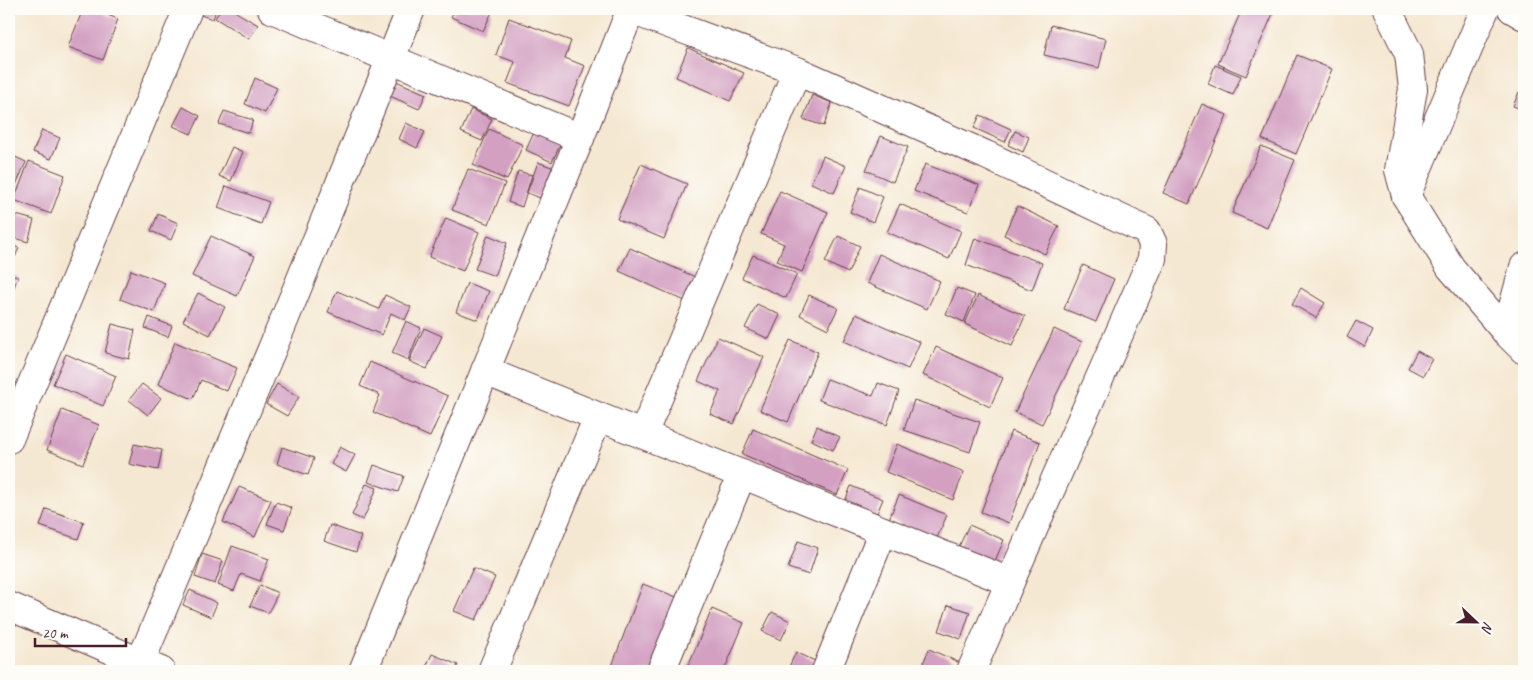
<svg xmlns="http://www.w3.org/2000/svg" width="1533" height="680" viewBox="0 0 1533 680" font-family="Caveat,sans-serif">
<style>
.building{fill:#d3a0c2}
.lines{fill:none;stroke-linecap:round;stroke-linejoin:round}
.minor-casing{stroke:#643d44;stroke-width:30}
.minor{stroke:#fff;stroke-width:28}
</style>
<rect width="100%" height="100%" fill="#fdfcf7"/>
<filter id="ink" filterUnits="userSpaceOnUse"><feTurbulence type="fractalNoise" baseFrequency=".02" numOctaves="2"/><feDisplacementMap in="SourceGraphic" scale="10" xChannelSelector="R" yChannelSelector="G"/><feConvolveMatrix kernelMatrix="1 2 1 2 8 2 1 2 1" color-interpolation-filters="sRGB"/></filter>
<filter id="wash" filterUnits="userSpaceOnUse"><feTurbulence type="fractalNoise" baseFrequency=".0096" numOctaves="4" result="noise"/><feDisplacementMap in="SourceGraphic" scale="20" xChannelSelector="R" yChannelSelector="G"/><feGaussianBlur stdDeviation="1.12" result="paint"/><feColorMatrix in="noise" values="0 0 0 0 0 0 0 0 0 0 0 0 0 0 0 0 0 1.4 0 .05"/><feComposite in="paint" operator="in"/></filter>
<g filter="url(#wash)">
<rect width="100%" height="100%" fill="#f5e8d2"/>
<g id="blocks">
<g class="building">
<polygon points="83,9 92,9 118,19 103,60 68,47"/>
<polygon points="198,9 216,9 213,19 197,14"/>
<polygon points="221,9 231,9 258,25 249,39 215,18"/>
<polygon points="360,9 378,9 375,15"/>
<polygon points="455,9 485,9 492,12 483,31 451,17"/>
<polygon points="1242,9 1275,9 1246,76 1218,64"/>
<polygon points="509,18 571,41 565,58 585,66 569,106 507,83 515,62 496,55"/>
<polygon points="1051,25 1106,39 1099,68 1044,55"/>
<polygon points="688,48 744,73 730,101 676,77"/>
<polygon points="1297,55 1332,69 1296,154 1262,139"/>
<polygon points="1215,65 1241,76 1233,95 1208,84"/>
<polygon points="255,78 277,88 265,113 245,104"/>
<polygon points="396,81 426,94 419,109 390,96"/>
<polygon points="1519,92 1524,94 1524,110 1513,106"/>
<polygon points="812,95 832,103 824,126 803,119"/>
<polygon points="1202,104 1227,115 1189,204 1163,193"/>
<polygon points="183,107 200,116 191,134 173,126"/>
<polygon points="471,109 492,119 482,141 461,132"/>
<polygon points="224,111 253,120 249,133 219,124"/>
<polygon points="980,115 1011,129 1005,142 974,128"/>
<polygon points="406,123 425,132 417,148 399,139"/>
<polygon points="536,128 563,139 552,162 526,150"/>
<polygon points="489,129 523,145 507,180 473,165"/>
<polygon points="42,130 60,138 51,159 33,152"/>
<polygon points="1015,131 1029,137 1023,152 1008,145"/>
<polygon points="881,136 908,147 893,182 866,170"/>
<polygon points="1261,146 1295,160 1267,228 1232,213"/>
<polygon points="232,147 243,152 231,181 219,176"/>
<polygon points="9,154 26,162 12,194 9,192"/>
<polygon points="823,156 846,166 834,193 811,183"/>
<polygon points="29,161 65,175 51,214 14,200"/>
<polygon points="538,162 554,168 543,199 527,193"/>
<polygon points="641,164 687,184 664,239 617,219"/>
<polygon points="925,164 979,185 968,212 914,191"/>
<polygon points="468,169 505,183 489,224 452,210"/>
<polygon points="518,171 532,175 522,207 508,202"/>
<polygon points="226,186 269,202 261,224 218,208"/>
<polygon points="860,187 883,197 873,222 850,212"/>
<polygon points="780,191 828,212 802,272 777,261 784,244 761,234"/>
<polygon points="900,204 961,231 949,259 887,232"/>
<polygon points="1017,206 1059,226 1045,254 1004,235"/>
<polygon points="9,213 34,220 28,242 9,236"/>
<polygon points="158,214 178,223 171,240 151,231"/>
<polygon points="446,218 479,232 463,271 429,257"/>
<polygon points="488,235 507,243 495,276 475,269"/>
<polygon points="211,236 255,256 237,296 192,276"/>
<polygon points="838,236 860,246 848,273 825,262"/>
<polygon points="975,238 1042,263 1032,290 966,265"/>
<polygon points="9,244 19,248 15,257 9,255"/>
<polygon points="630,248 695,277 685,301 619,271"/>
<polygon points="879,254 940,281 927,309 867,283"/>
<polygon points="753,255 797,274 786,298 742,278"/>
<polygon points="1083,265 1114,279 1096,322 1064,309"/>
<polygon points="131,270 165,283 154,312 120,299"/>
<polygon points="9,273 18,277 13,289 9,288"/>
<polygon points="467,283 489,291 478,320 456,312"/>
<polygon points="957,288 975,295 964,322 946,314"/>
<polygon points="1301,288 1325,303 1316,318 1292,304"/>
<polygon points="337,291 379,309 385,295 411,307 405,320 391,313 382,335 328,312"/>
<polygon points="198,293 225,307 210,335 183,321"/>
<polygon points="809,295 838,308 828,329 800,315"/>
<polygon points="978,295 1025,316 1012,346 965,324"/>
<polygon points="757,304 780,315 769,339 745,328"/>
<polygon points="856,314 920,342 908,369 844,341"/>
<polygon points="149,317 172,326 168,337 145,328"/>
<polygon points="406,321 421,328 408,360 392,353"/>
<polygon points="1356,321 1373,330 1365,347 1347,337"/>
<polygon points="112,324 135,330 129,359 105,353"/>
<polygon points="424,328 442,336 427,369 409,361"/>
<polygon points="1054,329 1082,342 1042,424 1015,412"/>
<polygon points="718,337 764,357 734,424 710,414 720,391 698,381"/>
<polygon points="790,340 818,352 788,422 760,410"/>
<polygon points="175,342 237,368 227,391 201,380 193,399 158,384"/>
<polygon points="936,347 1003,378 990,407 923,375"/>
<polygon points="1417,351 1432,359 1423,376 1408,368"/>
<polygon points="66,354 116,376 103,406 53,384"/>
<polygon points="370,362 448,396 430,437 373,412 380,395 360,386"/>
<polygon points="827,379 873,396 878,383 899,391 887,425 819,400"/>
<polygon points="142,384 161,398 148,415 129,400"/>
<polygon points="277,384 299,397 287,416 266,404"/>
<polygon points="914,400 980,422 970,452 904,430"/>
<polygon points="62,410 99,425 83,464 47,450"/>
<polygon points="817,426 840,437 833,450 811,440"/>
<polygon points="753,429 848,470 837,495 742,454"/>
<polygon points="1011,431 1040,442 1009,523 981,512"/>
<polygon points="134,444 162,450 158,470 129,464"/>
<polygon points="897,444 964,472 953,500 886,472"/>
<polygon points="282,447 314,458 308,475 277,464"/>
<polygon points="340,447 355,455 346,472 331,464"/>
<polygon points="374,465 404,476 398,492 368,482"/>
<polygon points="366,484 377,488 363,520 352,515"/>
<polygon points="851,486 883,499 875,518 844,504"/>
<polygon points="239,487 271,500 255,537 223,522"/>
<polygon points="899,495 947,515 936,540 889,519"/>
<polygon points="276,502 292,508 284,530 267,524"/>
<polygon points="46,509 84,522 78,539 40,526"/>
<polygon points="330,525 361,536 356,552 324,541"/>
<polygon points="969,525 1004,540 992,568 956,553"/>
<polygon points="798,541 818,548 809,575 788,568"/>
<polygon points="232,546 269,559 260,581 241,574 234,591 218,585"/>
<polygon points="202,554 223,561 215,584 195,577"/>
<polygon points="473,568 495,577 476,620 454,611"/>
<polygon points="643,584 682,599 654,671 610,671"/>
<polygon points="260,585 278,593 268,613 250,606"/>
<polygon points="190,590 217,603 211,617 183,605"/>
<polygon points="948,605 970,612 961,639 939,631"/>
<polygon points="712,609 744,623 724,671 686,671"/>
<polygon points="772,612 790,621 781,640 762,631"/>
<polygon points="929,649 967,666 965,671 920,671"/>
<polygon points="796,652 817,662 812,671 787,671"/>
<polygon points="432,654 458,665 455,671 424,671"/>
</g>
</g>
</g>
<g filter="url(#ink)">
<use href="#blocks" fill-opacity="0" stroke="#643d44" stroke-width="1"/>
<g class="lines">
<defs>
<g id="minor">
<polyline points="272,9 580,138"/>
<polyline points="1387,9 1409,54 1413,89 1399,170 1406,196 1451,268 1506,332 1524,350"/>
<polyline points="1512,9 1524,16"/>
<polyline points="631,10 797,71 986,155 1147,231 1153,244 1152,259 971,671"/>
<polyline points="1406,196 1485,9"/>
<polyline points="1506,332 1524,267"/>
<polyline points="485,371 1010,582"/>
<polyline points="643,434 797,71"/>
<polyline points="9,439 188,9"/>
<polyline points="9,606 161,671"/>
<polyline points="140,663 285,318 411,9"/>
<polyline points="363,671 580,138 631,9"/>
<polyline points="492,671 598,417"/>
<polyline points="661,671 742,474"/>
<polyline points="826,671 883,531"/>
</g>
</defs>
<use href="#minor" class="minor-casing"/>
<use href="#minor" class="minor"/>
</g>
</g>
<rect width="1533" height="680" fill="none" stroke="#fdfcf7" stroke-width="30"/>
<g transform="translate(1476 622) rotate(112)" stroke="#fdfcf7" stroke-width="4" paint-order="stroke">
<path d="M0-4L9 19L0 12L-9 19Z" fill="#4a1f2b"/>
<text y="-8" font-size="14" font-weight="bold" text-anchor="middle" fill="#4a1f2b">N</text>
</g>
<path d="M35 638v8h91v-8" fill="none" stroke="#4a1f2b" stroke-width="2.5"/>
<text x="42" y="638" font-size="15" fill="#4a1f2b" stroke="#fdfcf7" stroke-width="4" paint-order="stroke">20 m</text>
</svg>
